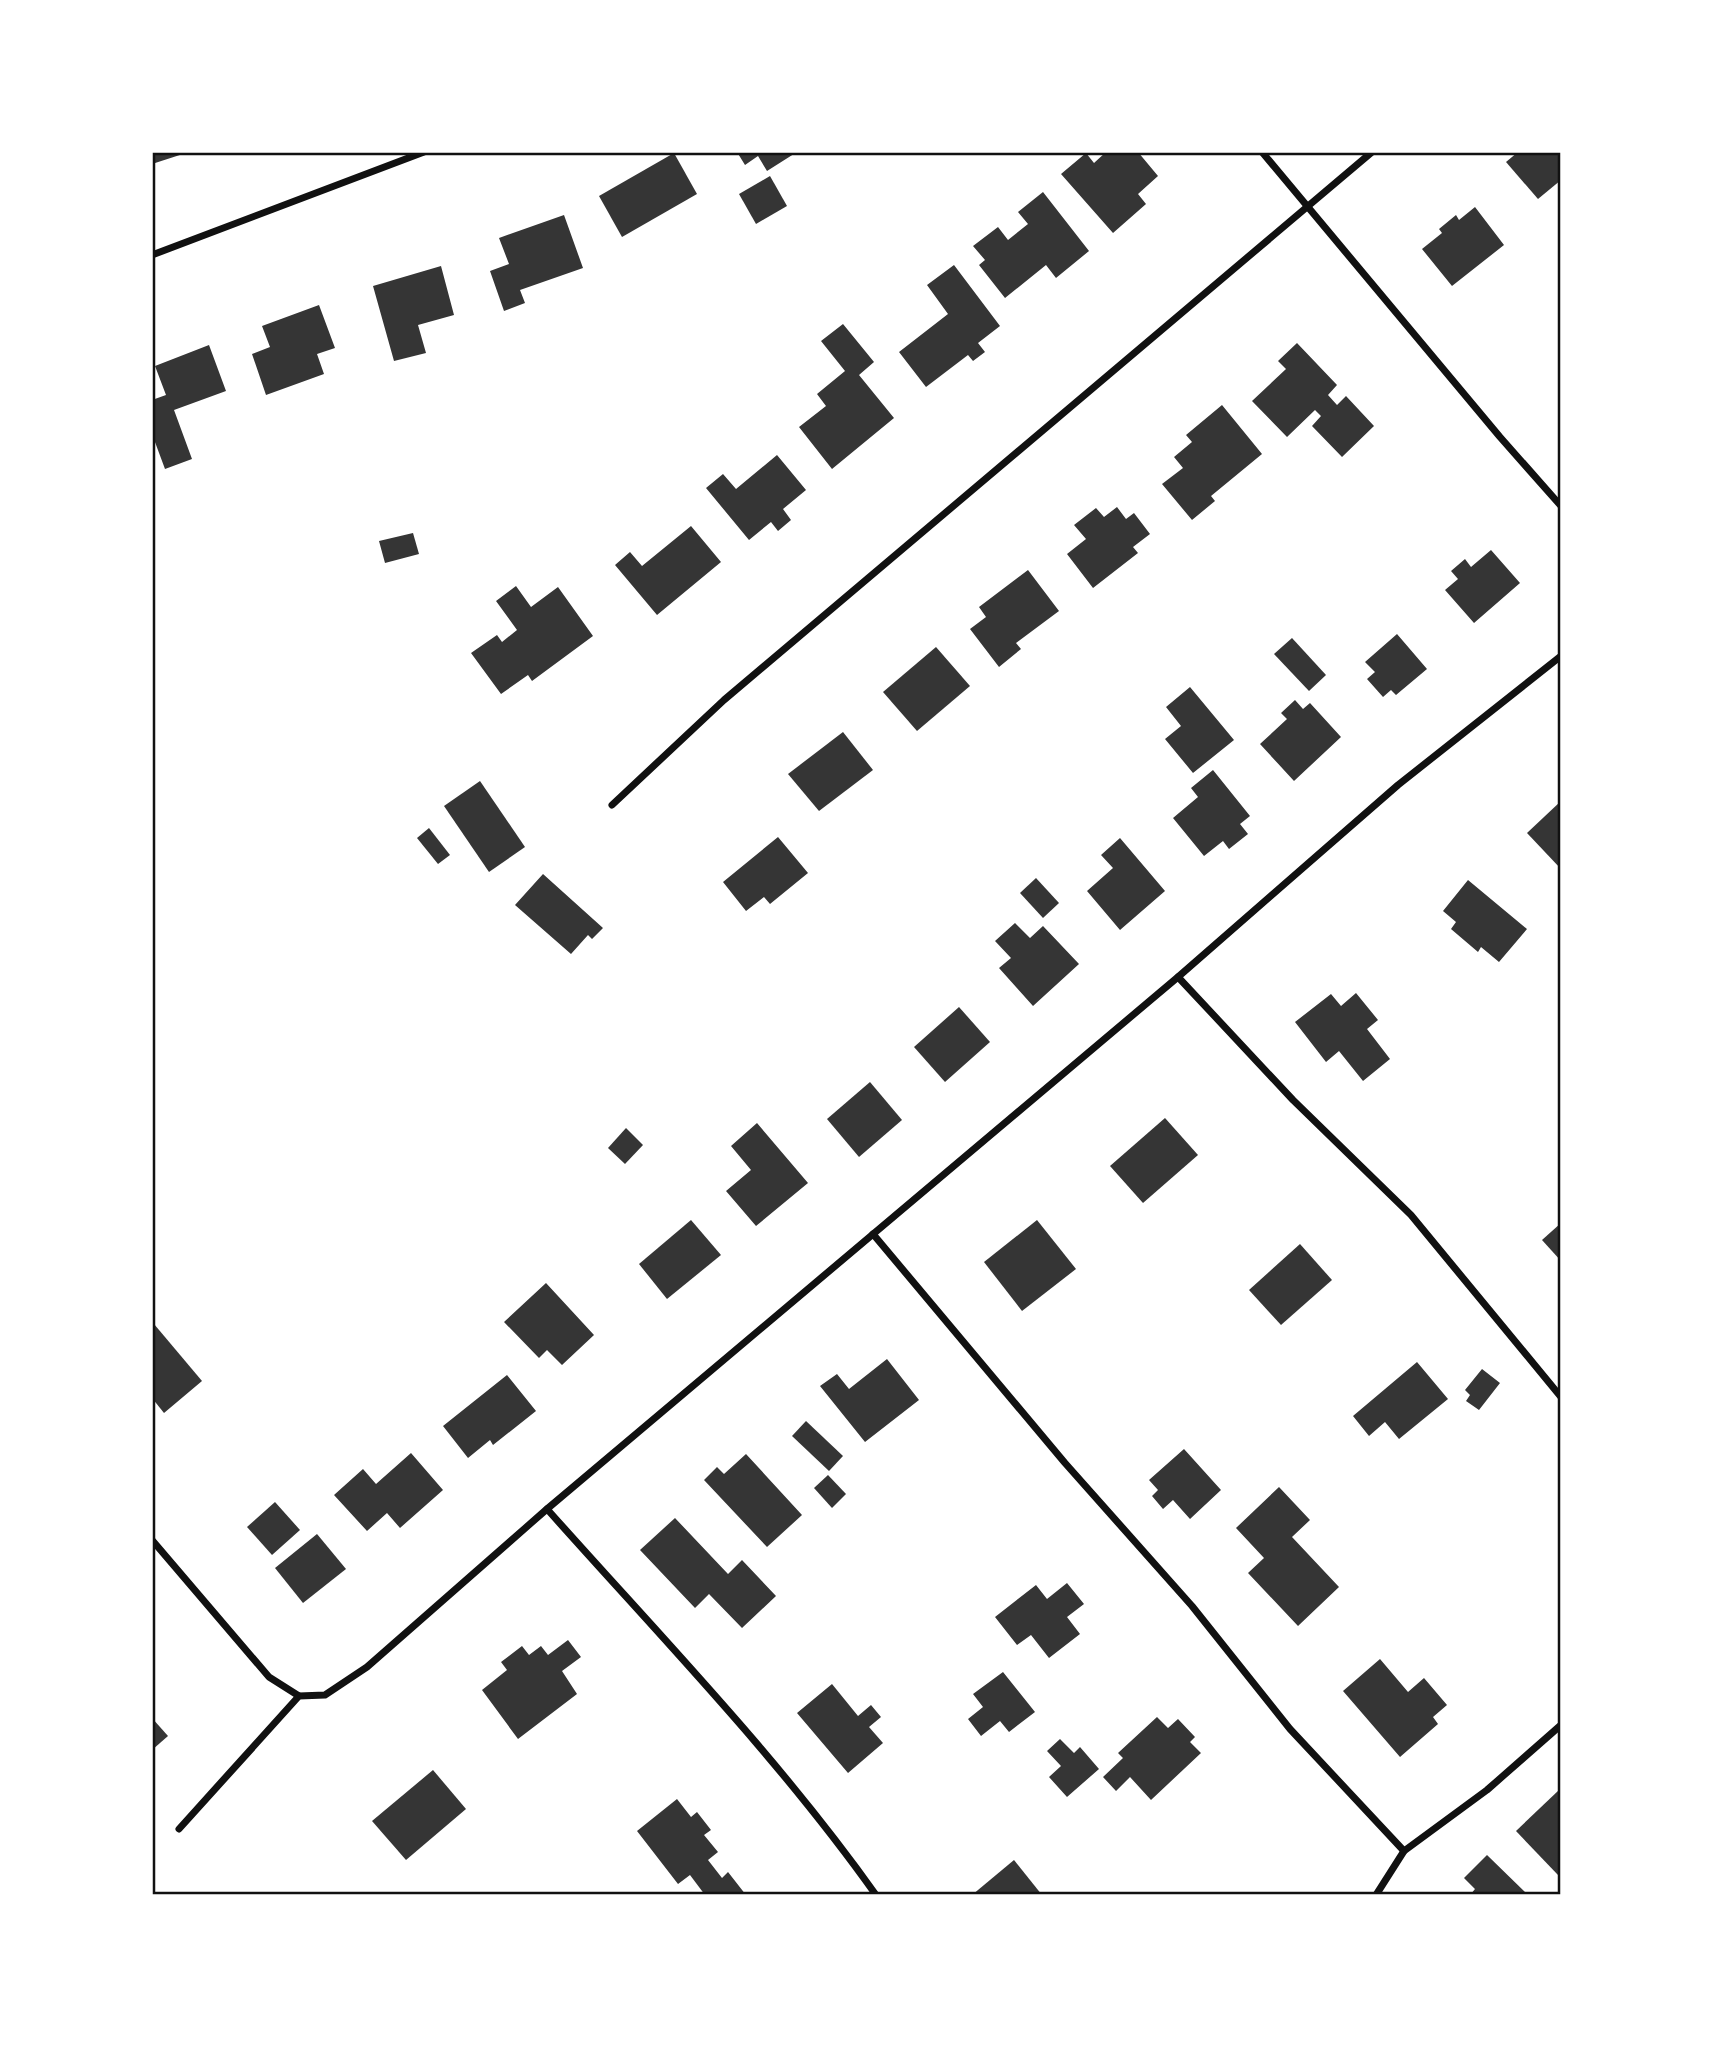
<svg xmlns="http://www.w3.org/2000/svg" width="1713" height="2047" viewBox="0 0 1713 2047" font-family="'Zilla Slab',serif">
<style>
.building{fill:#353535}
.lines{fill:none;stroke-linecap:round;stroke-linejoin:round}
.minor{stroke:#111;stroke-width:7}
.neatline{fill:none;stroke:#111;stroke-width:2.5}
</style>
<rect width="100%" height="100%" fill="#fff"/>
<g class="building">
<polygon points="152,152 186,152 186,153 152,164"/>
<polygon points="737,152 797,152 767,171 758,156 745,165"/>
<polygon points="1106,152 1138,152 1158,176 1138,194 1146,204 1113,233 1061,174 1086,153 1094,163"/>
<polygon points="1518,152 1561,152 1561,180 1538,199 1506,162"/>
<polygon points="674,153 697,194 622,237 599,196"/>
<polygon points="770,176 787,206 756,224 739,194"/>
<polygon points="1043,192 1089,251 1056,278 1046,265 1005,298 979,265 985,260 973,246 998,227 1008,240 1028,224 1018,212"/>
<polygon points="1475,207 1504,245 1452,286 1422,249 1442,233 1439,229 1456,215 1459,220"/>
<polygon points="564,215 583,268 520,290 525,303 504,311 490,271 509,264 499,238"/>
<polygon points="954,265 1000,326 978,343 985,352 973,361 968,355 926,387 899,352 948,314 927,285"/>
<polygon points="441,266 454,315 418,325 426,353 394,361 373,286"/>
<polygon points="319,305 335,348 317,354 324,374 266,395 252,354 270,347 262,326"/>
<polygon points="843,324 874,362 859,375 894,418 832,469 799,427 826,406 817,394 845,371 821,341"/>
<polygon points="1297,343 1337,385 1328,395 1337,405 1346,396 1374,426 1342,457 1312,426 1321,416 1315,410 1287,437 1252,401 1286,369 1278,361"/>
<polygon points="209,345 226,391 174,410 192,459 165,469 152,434 152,400 166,395 155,366"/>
<polygon points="1222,405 1262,454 1211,496 1215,501 1192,520 1162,484 1183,468 1174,457 1192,442 1186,435"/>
<polygon points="777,455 806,490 783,509 791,520 778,531 771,522 749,540 706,488 723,474 736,489"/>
<polygon points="1117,507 1126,519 1134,513 1150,534 1133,547 1138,553 1093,588 1067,554 1086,539 1074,525 1096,508 1104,517"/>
<polygon points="691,526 721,562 657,615 615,565 630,552 642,566"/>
<polygon points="413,533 419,554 385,563 379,541"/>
<polygon points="1491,550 1520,583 1474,623 1445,590 1458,579 1451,571 1465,559 1471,567"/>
<polygon points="1028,570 1059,611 1016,643 1021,649 999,667 970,629 986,617 979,607"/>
<polygon points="516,586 531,607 558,587 593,636 532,681 528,675 501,694 471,653 497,635 502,642 517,630 496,601"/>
<polygon points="1397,634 1427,669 1396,695 1391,690 1383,697 1367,679 1375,672 1365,662"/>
<polygon points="1292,638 1326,675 1309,691 1274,654"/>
<polygon points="936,647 970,686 917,731 883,692"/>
<polygon points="1190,687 1234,740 1193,773 1165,739 1181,726 1166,707"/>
<polygon points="1295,700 1303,709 1310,703 1341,737 1294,781 1260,744 1287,719 1281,713"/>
<polygon points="843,732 873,770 819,811 788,774"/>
<polygon points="1213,770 1250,816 1240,824 1248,834 1229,849 1223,841 1204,856 1173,818 1198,797 1191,788"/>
<polygon points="480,781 525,847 489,872 444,806"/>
<polygon points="1561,801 1561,869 1527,833"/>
<polygon points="429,828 450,855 438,864 417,838"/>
<polygon points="778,837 808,873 770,904 764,897 746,911 723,882"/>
<polygon points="1120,838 1165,891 1120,930 1087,891 1113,868 1101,855"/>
<polygon points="543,874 603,928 592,939 588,935 571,954 515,905"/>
<polygon points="1036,878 1059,903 1043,918 1020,893"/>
<polygon points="1468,880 1527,929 1499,962 1481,947 1478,952 1451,929 1456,922 1443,911"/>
<polygon points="1015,923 1030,938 1043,926 1079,964 1033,1006 999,968 1011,958 995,941"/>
<polygon points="1356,993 1378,1020 1367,1029 1390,1059 1363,1081 1339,1051 1326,1062 1295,1022 1331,994 1341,1006"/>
<polygon points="959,1007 990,1042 945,1082 914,1047"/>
<polygon points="870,1082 902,1120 859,1157 827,1119"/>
<polygon points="1165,1118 1198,1155 1143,1203 1110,1166"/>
<polygon points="757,1123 808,1183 756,1226 726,1191 751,1170 731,1146"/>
<polygon points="626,1128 643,1145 625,1164 608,1148"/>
<polygon points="691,1220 721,1255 667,1299 639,1264"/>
<polygon points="1037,1220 1076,1269 1022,1311 984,1262"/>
<polygon points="1561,1223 1561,1261 1542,1240"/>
<polygon points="1300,1244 1332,1280 1281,1325 1249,1290"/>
<polygon points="546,1283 594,1335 562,1365 547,1350 539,1358 504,1322"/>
<polygon points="154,1324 202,1381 164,1413 152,1398"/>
<polygon points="887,1359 919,1400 865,1442 820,1386 837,1374 849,1389"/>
<polygon points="1417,1362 1448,1399 1399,1439 1385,1422 1369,1436 1353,1416"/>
<polygon points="1482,1369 1500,1383 1479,1410 1466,1401 1470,1395 1465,1390"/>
<polygon points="507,1375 536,1411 493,1445 490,1440 468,1458 443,1426"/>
<polygon points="806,1421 843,1456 829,1471 792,1436"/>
<polygon points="1184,1449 1221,1490 1190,1519 1173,1500 1163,1509 1152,1496 1158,1490 1149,1480"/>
<polygon points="411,1453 443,1490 400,1528 387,1513 367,1531 334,1495 363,1469 376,1484"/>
<polygon points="746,1454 802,1515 767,1547 704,1480 717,1467 724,1474"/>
<polygon points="828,1475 846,1494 832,1508 814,1488"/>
<polygon points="1279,1487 1310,1520 1292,1537 1339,1587 1298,1626 1248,1573 1264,1558 1236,1528"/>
<polygon points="275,1502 300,1530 272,1555 247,1527"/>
<polygon points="675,1518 728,1574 742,1560 776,1596 742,1628 709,1594 695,1608 640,1550"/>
<polygon points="317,1534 346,1569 303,1603 275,1568"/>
<polygon points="1067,1583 1084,1604 1067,1617 1080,1634 1049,1658 1031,1635 1017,1645 995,1617 1036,1585 1047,1599"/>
<polygon points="568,1640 581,1657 562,1671 577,1694 518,1739 482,1690 507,1670 501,1662 522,1646 529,1655 541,1646 548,1655"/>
<polygon points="1380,1659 1408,1692 1424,1678 1447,1705 1433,1717 1438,1724 1400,1757 1343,1691"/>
<polygon points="1003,1672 1035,1712 1009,1732 1000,1721 981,1736 968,1719 983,1707 973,1694"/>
<polygon points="832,1684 858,1716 871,1705 881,1717 869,1727 883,1743 848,1773 797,1713"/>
<polygon points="1157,1717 1168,1728 1178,1719 1195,1737 1190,1742 1201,1753 1151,1800 1130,1777 1116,1791 1103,1777 1123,1758 1118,1753"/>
<polygon points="152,1718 168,1736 152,1750"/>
<polygon points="1060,1739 1074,1753 1080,1747 1099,1769 1067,1797 1049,1777 1061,1766 1047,1751"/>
<polygon points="433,1770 466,1809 406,1860 372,1821"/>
<polygon points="1559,1790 1561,1792 1561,1872 1558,1875 1516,1831"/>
<polygon points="677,1799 691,1817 697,1812 711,1830 704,1835 718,1852 708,1860 722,1878 728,1872 746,1895 705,1895 690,1875 678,1884 637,1831"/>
<polygon points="1487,1855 1528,1895 1470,1895 1475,1889 1464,1878"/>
<polygon points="1014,1860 1042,1895 972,1895"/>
</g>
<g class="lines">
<g class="minor">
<polyline points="1262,152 1500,437 1561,506"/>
<polyline points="152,255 424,152"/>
<polyline points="612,805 724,700 1372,152"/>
<polyline points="1178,977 1293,1100 1411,1215 1561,1397"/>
<polyline points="873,1234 1065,1463 1192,1606 1290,1729 1404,1851"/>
<path d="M547,1509C659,1635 778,1757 876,1895"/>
<polyline points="152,1540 269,1677 299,1696"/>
<polyline points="179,1829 299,1696 325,1695 367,1667 547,1509 1178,977 1398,785 1561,656"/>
<polyline points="1376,1895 1404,1851 1487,1790 1561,1725"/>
</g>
</g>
<rect width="1713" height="2047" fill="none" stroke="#ffffff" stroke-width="308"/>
<rect x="154" y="154" width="1405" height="1739" class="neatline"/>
</svg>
